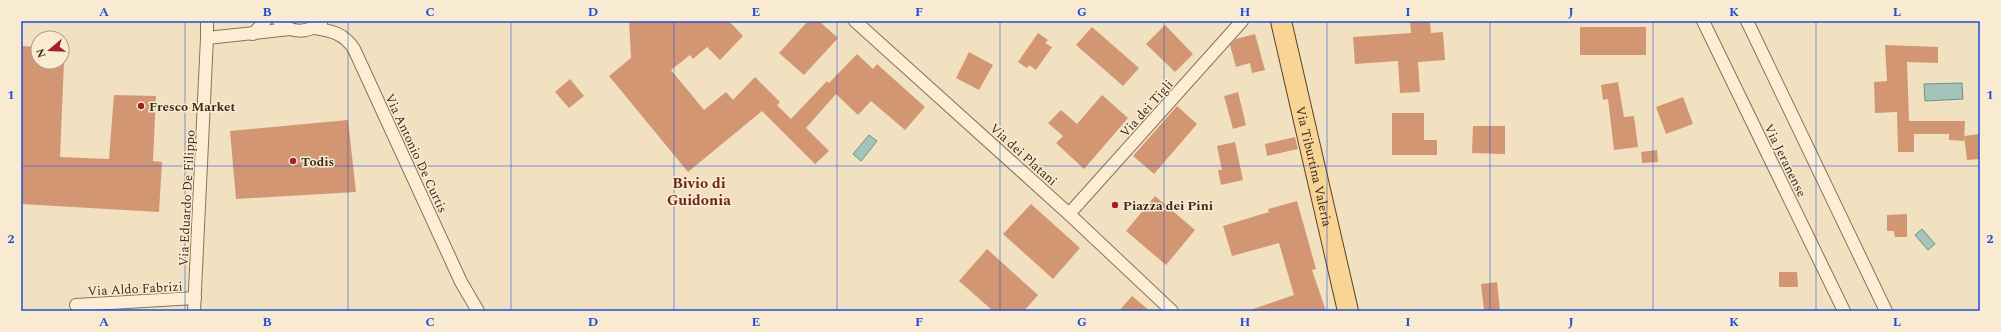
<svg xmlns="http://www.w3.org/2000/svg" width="2001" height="332" viewBox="0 0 2001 332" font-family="Spectral,serif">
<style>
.water{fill:#a4c4b9;stroke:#6a9387}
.building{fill:#d39673}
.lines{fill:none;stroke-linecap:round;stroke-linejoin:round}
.street-casing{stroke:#8d7157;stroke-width:14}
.primary-casing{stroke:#5a3f2b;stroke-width:22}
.street{stroke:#fceed5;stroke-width:12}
.primary{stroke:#f9d595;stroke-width:20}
.grid{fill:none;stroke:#1d4ed8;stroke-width:1;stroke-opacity:0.55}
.poi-dot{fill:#a22128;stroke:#f9ebd1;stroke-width:1.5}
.labels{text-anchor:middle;stroke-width:3;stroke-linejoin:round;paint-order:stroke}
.poi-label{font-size:13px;font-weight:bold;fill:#3b2a1c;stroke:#f9ebd1;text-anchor:start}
.street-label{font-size:13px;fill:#3b2a1c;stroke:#f9ebd1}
.quarter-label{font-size:15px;font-weight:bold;fill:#6c2518;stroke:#f9ebd1}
.neatline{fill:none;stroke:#1d4ed8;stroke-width:1.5}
.grid-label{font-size:13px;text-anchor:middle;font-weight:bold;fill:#1d4ed8}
</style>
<rect width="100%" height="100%" fill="#f2e1c1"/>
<g class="water">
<polygon points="1962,83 1963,99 1925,101 1924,84"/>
<polygon points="869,135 877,141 861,161 853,154"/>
<polygon points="1922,229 1935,244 1928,250 1915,235"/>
</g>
<g class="building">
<polygon points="629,21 729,21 743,36 720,60 707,47 693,59 690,55 671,70 704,110 726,92 733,100 755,77 780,102 777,105 791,119 827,81 829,83 857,54 873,69 877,64 925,107 905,130 871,101 858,115 836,94 806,128 829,151 815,164 762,111 688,172 609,76 631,58"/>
<polygon points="808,21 819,21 838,38 804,75 779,53"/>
<polygon points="1410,21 1430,21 1431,33 1443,32 1445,60 1418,62 1420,92 1400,93 1398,61 1355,64 1353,37 1411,33"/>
<polygon points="1165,25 1193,54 1175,72 1146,44"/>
<polygon points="1092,27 1139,68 1123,86 1076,45"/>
<rect x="1580" y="27" width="66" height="28"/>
<polygon points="1038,33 1048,40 1045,43 1052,47 1036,70 1029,65 1027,68 1018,62"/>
<polygon points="1255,34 1265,70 1252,73 1250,63 1236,67 1230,45 1236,39"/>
<polygon points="1885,45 1938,47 1938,63 1907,62 1909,121 1965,121 1964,141 1949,140 1949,134 1914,134 1914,152 1898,152 1897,112 1875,113 1874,82 1887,81"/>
<polygon points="22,46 38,47 38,62 64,62 60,157 109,159 114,95 156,96 153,161 162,162 159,212 21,204"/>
<polygon points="969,52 993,65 979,90 956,78"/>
<polygon points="570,79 584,96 569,108 555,92"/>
<polygon points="1618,82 1624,117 1634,116 1638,147 1614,150 1608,99 1603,100 1601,85"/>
<polygon points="1238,92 1246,125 1233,129 1224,96"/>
<polygon points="1102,95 1128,118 1084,169 1056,143 1063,136 1048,123 1061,110 1077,124"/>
<polygon points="1683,97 1693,124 1666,134 1656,107"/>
<polygon points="1177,106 1197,124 1154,174 1133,156"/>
<polygon points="1392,113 1424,113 1424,140 1437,140 1437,155 1392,155"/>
<polygon points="348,120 356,192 236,199 230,131"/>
<polygon points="1473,126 1505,126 1505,154 1472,153"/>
<polygon points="1980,134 1980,159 1967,160 1964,136"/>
<polygon points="1295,137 1298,149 1267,156 1265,144"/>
<polygon points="1235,142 1243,180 1221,185 1218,170 1222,170 1217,146"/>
<polygon points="1657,150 1658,162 1642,163 1641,152"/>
<polygon points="1155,196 1195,230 1166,265 1126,231"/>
<polygon points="1297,201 1316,269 1312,270 1326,311 1253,311 1253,309 1294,295 1279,243 1232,256 1223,226 1269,212 1268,209"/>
<polygon points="1031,204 1080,248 1053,279 1003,234"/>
<polygon points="1907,214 1907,237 1895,237 1894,231 1887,231 1887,215"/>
<polygon points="987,249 1038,295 1024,311 993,311 959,281"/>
<polygon points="1779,272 1797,272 1798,287 1779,287"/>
<polygon points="1497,282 1500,311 1484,311 1481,284"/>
<polygon points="1132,296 1150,311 1119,311"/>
</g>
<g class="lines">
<defs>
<g id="street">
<polyline points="207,21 207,38 290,29"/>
<path d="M279,21C291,34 307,33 321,23"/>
<polyline points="855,21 1069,214 1172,311"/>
<polyline points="1703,21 1844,311"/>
<polyline points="1747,21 1886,311"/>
<path d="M314,28C331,31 344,33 354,49L461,282L478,311"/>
<polyline points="253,34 265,21"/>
<polyline points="1069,214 1242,21"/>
<polyline points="76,305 195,298"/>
<polyline points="194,311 207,38"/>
</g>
<g id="primary">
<path id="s1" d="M1281,21L1348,311"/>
</g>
</defs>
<use href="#street" class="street-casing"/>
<use href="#primary" class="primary-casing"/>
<use href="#street" class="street"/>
<use href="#primary" class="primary"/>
</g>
<path class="grid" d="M185,21V311M348,21V311M511,21V311M674,21V311M837,21V311M1000,21V311M1164,21V311M1327,21V311M1490,21V311M1653,21V311M1816,21V311M21,166H1980"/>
<g class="poi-dot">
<circle cx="141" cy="106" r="4"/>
<circle cx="293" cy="161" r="4"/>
<circle cx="1115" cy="205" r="4"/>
</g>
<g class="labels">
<g class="poi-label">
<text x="149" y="111">Fresco Market</text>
<text x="301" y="166">Todis</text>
<text x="1123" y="210">Piazza dei Pini</text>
</g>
<g class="street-label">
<text transform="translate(1146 108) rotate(-48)" y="5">Via dei Tigli</text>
<text transform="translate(417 153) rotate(65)" y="5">Via Antonio De Curtis</text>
<text transform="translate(1024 154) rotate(42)" y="5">Via dei Platani</text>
<text transform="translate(1786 160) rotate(64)" y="5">Via Jeranense</text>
<text dy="5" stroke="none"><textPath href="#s1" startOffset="149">Via Tiburtina Valeria</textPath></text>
<text transform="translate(186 198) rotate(-87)" y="5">Via Eduardo De Filippo</text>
<text transform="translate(135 288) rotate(-3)" y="5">Via Aldo Fabrizi</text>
</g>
<g class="quarter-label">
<text x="699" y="188">Bivio di<tspan x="699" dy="17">Guidonia</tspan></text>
</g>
</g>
<rect width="2001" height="332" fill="none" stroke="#f9ebd1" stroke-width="44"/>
<g transform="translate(50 50) rotate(251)"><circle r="19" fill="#f9ebd1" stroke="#ad9e89"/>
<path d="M0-3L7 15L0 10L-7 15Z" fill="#a22128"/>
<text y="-6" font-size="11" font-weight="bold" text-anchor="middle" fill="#3b2a1c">N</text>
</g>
<rect x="22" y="22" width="1957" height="288" class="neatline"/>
<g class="grid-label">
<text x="104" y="16">A</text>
<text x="267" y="16">B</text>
<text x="430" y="16">C</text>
<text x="593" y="16">D</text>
<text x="756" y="16">E</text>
<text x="919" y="16">F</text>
<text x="1082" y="16">G</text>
<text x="1245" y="16">H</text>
<text x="1408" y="16">I</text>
<text x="1571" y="16">J</text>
<text x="1734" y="16">K</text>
<text x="1897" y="16">L</text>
<text x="11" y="99">1</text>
<text x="1990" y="99">1</text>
<text x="11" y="243">2</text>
<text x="1990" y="243">2</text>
<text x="104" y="326">A</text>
<text x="267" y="326">B</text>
<text x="430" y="326">C</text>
<text x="593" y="326">D</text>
<text x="756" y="326">E</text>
<text x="919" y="326">F</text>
<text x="1082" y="326">G</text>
<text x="1245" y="326">H</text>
<text x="1408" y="326">I</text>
<text x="1571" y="326">J</text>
<text x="1734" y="326">K</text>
<text x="1897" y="326">L</text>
</g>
</svg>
